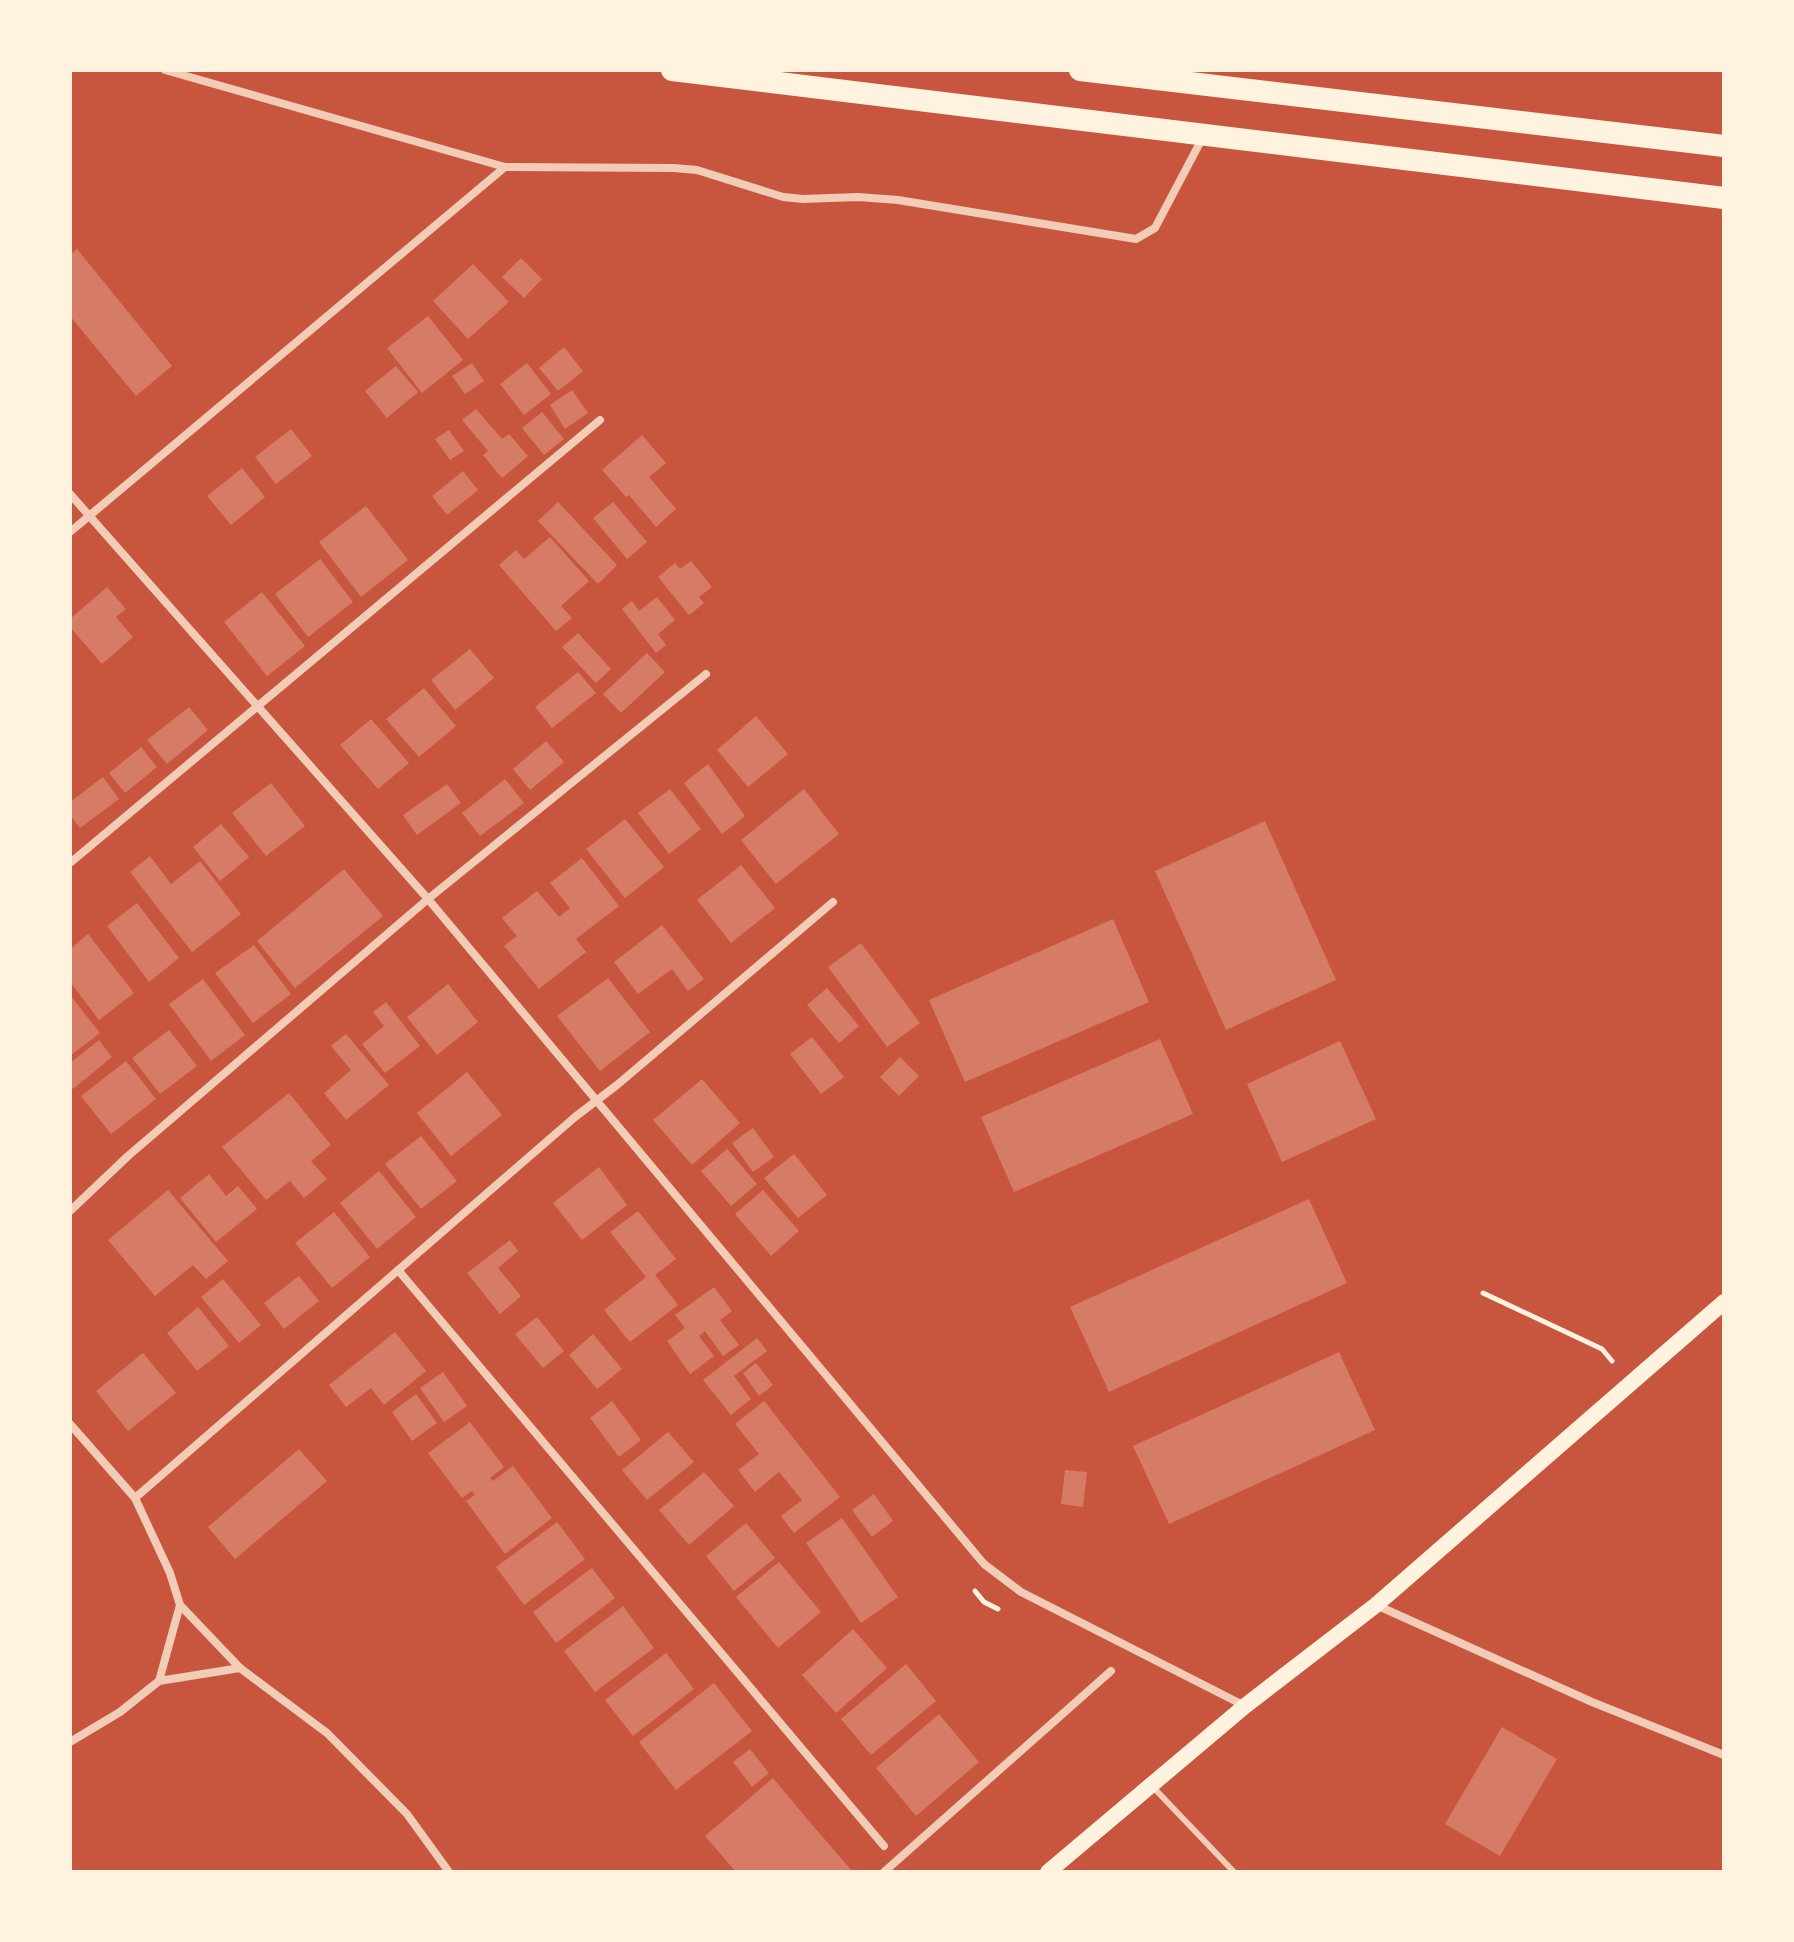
<svg xmlns="http://www.w3.org/2000/svg" width="1794" height="1942" viewBox="0 0 1794 1942" font-family="Montserrat,sans-serif">
<style>
.building{fill:#d67c66}
.lines{fill:none;stroke-linecap:round;stroke-linejoin:round}
.path{stroke:#fff3e0;stroke-width:5}
.service{stroke:#f1ccb7;stroke-width:6}
.minor{stroke:#f1ccb7;stroke-width:8}
.secondary{stroke:#fff3e0;stroke-width:16}
.trunk{stroke:#fff3e0;stroke-width:22}
</style>
<rect width="100%" height="100%" fill="#c8553d"/>
<g class="building">
<polygon points="77,249 172,366 136,396 70,316 70,255"/>
<polygon points="521,258 542,279 524,298 502,277"/>
<polygon points="473,264 509,302 468,339 433,301"/>
<polygon points="428,316 463,360 422,393 387,348"/>
<polygon points="564,347 583,371 558,391 539,368"/>
<polygon points="472,363 484,381 465,394 452,376"/>
<polygon points="527,363 551,394 524,415 500,384"/>
<polygon points="396,366 418,392 387,418 365,391"/>
<polygon points="572,390 588,413 565,429 550,405"/>
<polygon points="476,409 502,439 509,434 528,456 502,478 483,455 488,451 462,420"/>
<polygon points="542,412 564,439 544,455 522,428"/>
<polygon points="291,429 312,456 276,484 255,457"/>
<polygon points="449,430 464,451 450,460 435,439"/>
<polygon points="642,435 666,463 649,477 676,509 656,527 629,495 626,497 602,470"/>
<polygon points="242,468 265,497 231,525 207,496"/>
<polygon points="463,471 478,490 447,515 432,496"/>
<polygon points="558,502 617,565 598,584 538,521"/>
<polygon points="613,502 647,542 627,559 593,518"/>
<polygon points="366,506 408,560 361,597 319,542"/>
<polygon points="550,537 589,581 561,606 572,618 556,631 499,565 516,550 524,559"/>
<polygon points="320,559 353,602 308,637 275,594"/>
<polygon points="691,561 712,587 699,597 704,603 689,615 658,577 675,563 680,569"/>
<polygon points="107,587 126,609 116,617 133,637 102,664 70,627 70,619"/>
<polygon points="262,592 305,646 267,676 224,622"/>
<polygon points="657,597 675,620 658,634 666,645 656,653 622,609 632,601 639,611"/>
<polygon points="578,633 611,669 596,683 562,647"/>
<polygon points="470,649 494,678 455,710 431,680"/>
<polygon points="647,653 665,672 621,713 603,694"/>
<polygon points="578,672 596,693 552,728 535,707"/>
<polygon points="424,688 456,726 419,757 386,719"/>
<polygon points="189,707 208,730 167,764 147,740"/>
<polygon points="756,716 788,754 748,787 717,750"/>
<polygon points="371,719 409,763 378,789 340,745"/>
<polygon points="546,741 564,762 530,790 513,769"/>
<polygon points="141,747 157,767 125,793 109,773"/>
<polygon points="708,764 745,816 722,834 684,783"/>
<polygon points="103,777 119,799 80,828 70,815 70,802"/>
<polygon points="505,779 524,803 480,836 462,813"/>
<polygon points="271,783 305,826 266,856 232,813"/>
<polygon points="447,784 461,803 417,835 403,815"/>
<polygon points="670,789 701,829 669,854 638,813"/>
<polygon points="804,789 839,834 776,884 741,840"/>
<polygon points="625,819 664,867 625,898 586,849"/>
<polygon points="1265,821 1336,980 1226,1030 1155,871"/>
<polygon points="221,824 249,857 220,881 193,847"/>
<polygon points="150,856 171,884 200,861 241,914 192,952 130,872"/>
<polygon points="582,858 619,906 576,939 586,952 539,989 504,946 517,936 502,918 537,891 559,917 570,908 550,883"/>
<polygon points="741,865 775,908 731,943 697,900"/>
<polygon points="344,869 383,916 295,988 257,941"/>
<polygon points="137,903 179,958 149,982 107,926"/>
<polygon points="1113,919 1149,1002 965,1082 929,1000"/>
<polygon points="662,925 704,979 688,991 672,969 638,994 614,962"/>
<polygon points="88,934 134,993 99,1020 70,982 70,949"/>
<polygon points="861,943 920,1023 887,1047 828,967"/>
<polygon points="254,945 291,994 253,1023 215,973"/>
<polygon points="608,978 650,1032 600,1071 557,1016"/>
<polygon points="203,979 245,1035 211,1061 169,1004"/>
<polygon points="448,984 478,1022 437,1055 407,1017"/>
<polygon points="827,988 859,1026 839,1043 807,1005"/>
<polygon points="70,995 100,1033 70,1056"/>
<polygon points="386,1002 420,1046 385,1073 362,1044 384,1026 373,1012"/>
<polygon points="169,1030 197,1066 160,1094 132,1058"/>
<polygon points="346,1034 389,1085 346,1120 324,1093 351,1070 331,1046"/>
<polygon points="812,1037 844,1077 821,1094 790,1054"/>
<polygon points="1160,1039 1193,1114 1014,1192 981,1117"/>
<polygon points="99,1040 112,1057 73,1089 70,1085 70,1063"/>
<polygon points="1340,1041 1376,1119 1282,1162 1247,1084"/>
<polygon points="900,1057 919,1076 899,1096 880,1077"/>
<polygon points="126,1061 156,1099 111,1134 81,1096"/>
<polygon points="467,1072 502,1115 451,1156 417,1113"/>
<polygon points="702,1079 740,1123 692,1165 653,1120"/>
<polygon points="289,1093 331,1145 311,1161 327,1179 304,1198 290,1181 266,1200 222,1147"/>
<polygon points="753,1128 774,1157 753,1172 732,1143"/>
<polygon points="421,1136 457,1181 421,1209 385,1164"/>
<polygon points="727,1149 757,1184 731,1206 701,1171"/>
<polygon points="794,1154 827,1195 798,1218 764,1178"/>
<polygon points="599,1167 627,1205 582,1240 553,1203"/>
<polygon points="379,1171 416,1217 377,1249 340,1203"/>
<polygon points="209,1174 226,1196 238,1186 257,1209 216,1242 180,1198"/>
<polygon points="168,1190 228,1261 206,1279 193,1265 155,1296 108,1240"/>
<polygon points="763,1190 799,1231 771,1256 735,1214"/>
<polygon points="1309,1199 1347,1283 1109,1392 1070,1307"/>
<polygon points="638,1211 676,1259 655,1275 678,1305 630,1342 604,1310 646,1277 610,1232"/>
<polygon points="334,1212 370,1257 332,1288 295,1243"/>
<polygon points="510,1240 518,1251 498,1268 521,1296 500,1314 467,1273"/>
<polygon points="299,1276 319,1301 284,1329 264,1303"/>
<polygon points="223,1279 261,1325 239,1343 201,1297"/>
<polygon points="714,1287 732,1311 720,1320 739,1345 723,1356 705,1331 699,1336 714,1356 690,1374 667,1341 685,1328 675,1315"/>
<polygon points="198,1307 229,1346 197,1371 167,1333"/>
<polygon points="537,1317 564,1351 543,1368 515,1334"/>
<polygon points="395,1332 426,1371 384,1405 371,1388 346,1407 329,1385"/>
<polygon points="593,1334 622,1369 597,1389 569,1355"/>
<polygon points="757,1338 767,1351 734,1376 751,1399 731,1415 703,1380"/>
<polygon points="1339,1352 1375,1430 1169,1524 1133,1446"/>
<polygon points="143,1353 176,1393 128,1431 96,1391"/>
<polygon points="756,1363 773,1385 759,1396 743,1373"/>
<polygon points="443,1372 467,1406 444,1422 420,1388"/>
<polygon points="416,1394 437,1423 412,1441 392,1412"/>
<polygon points="612,1401 641,1440 619,1457 590,1418"/>
<polygon points="764,1401 840,1497 794,1533 781,1516 802,1500 779,1472 755,1492 738,1470 759,1454 735,1424"/>
<polygon points="470,1422 504,1467 490,1478 493,1481 513,1466 552,1518 505,1554 466,1501 475,1495 472,1491 462,1498 428,1453"/>
<polygon points="668,1432 694,1462 647,1500 622,1470"/>
<polygon points="299,1449 327,1481 235,1559 208,1527"/>
<polygon points="1065,1470 1087,1472 1083,1507 1061,1504"/>
<polygon points="704,1472 734,1506 689,1545 659,1510"/>
<polygon points="874,1494 893,1521 872,1537 852,1510"/>
<polygon points="842,1518 898,1597 861,1623 806,1543"/>
<polygon points="557,1522 585,1559 524,1605 496,1567"/>
<polygon points="746,1523 775,1558 734,1591 706,1556"/>
<polygon points="779,1562 821,1612 778,1648 736,1597"/>
<polygon points="592,1568 615,1598 556,1643 533,1612"/>
<polygon points="623,1606 654,1648 595,1692 564,1651"/>
<polygon points="853,1629 887,1668 836,1713 802,1675"/>
<polygon points="666,1653 694,1689 633,1736 605,1700"/>
<polygon points="906,1664 936,1701 871,1755 841,1719"/>
<polygon points="714,1683 752,1731 676,1790 639,1742"/>
<polygon points="939,1714 979,1762 916,1816 876,1768"/>
<polygon points="1502,1727 1557,1759 1500,1856 1445,1824"/>
<polygon points="750,1749 769,1773 752,1787 733,1762"/>
<polygon points="773,1778 808,1820 853,1872 736,1872 705,1836"/>
</g>
<g class="lines">
<g class="path">
<polyline points="1483,1293 1602,1349 1612,1361"/>
<polyline points="975,1591 984,1602 998,1609"/>
</g>
<polyline class="service" points="1151,1785 1234,1872"/>
<g class="minor">
<polyline points="165,70 505,167 674,168 697,170 783,197 803,199 858,197 898,200 1136,239 1155,228 1204,135"/>
<polyline points="70,494 428,899 984,1564 1021,1592 1245,1706"/>
<polyline points="70,532 505,167"/>
<polyline points="70,863 600,420"/>
<polyline points="70,1211 128,1156 428,899 706,674"/>
<polyline points="398,1270 884,1846"/>
<polyline points="70,1424 135,1498 170,1573 180,1605 240,1668 327,1733 407,1814 449,1872"/>
<polyline points="135,1498 575,1117 617,1085 833,902"/>
<polyline points="1376,1605 1592,1702 1724,1755"/>
<polyline points="159,1681 240,1668"/>
<polyline points="70,1742 120,1712 159,1681 180,1605"/>
<polyline points="884,1872 1111,1671"/>
</g>
<polyline class="secondary" points="1048,1872 1245,1706 1376,1605 1724,1302"/>
<g class="trunk">
<polyline points="672,70 1724,198"/>
<polyline points="1080,70 1724,146"/>
</g>
</g>
<rect width="1794" height="1942" fill="none" stroke="#fff3e0" stroke-width="144"/>
</svg>
